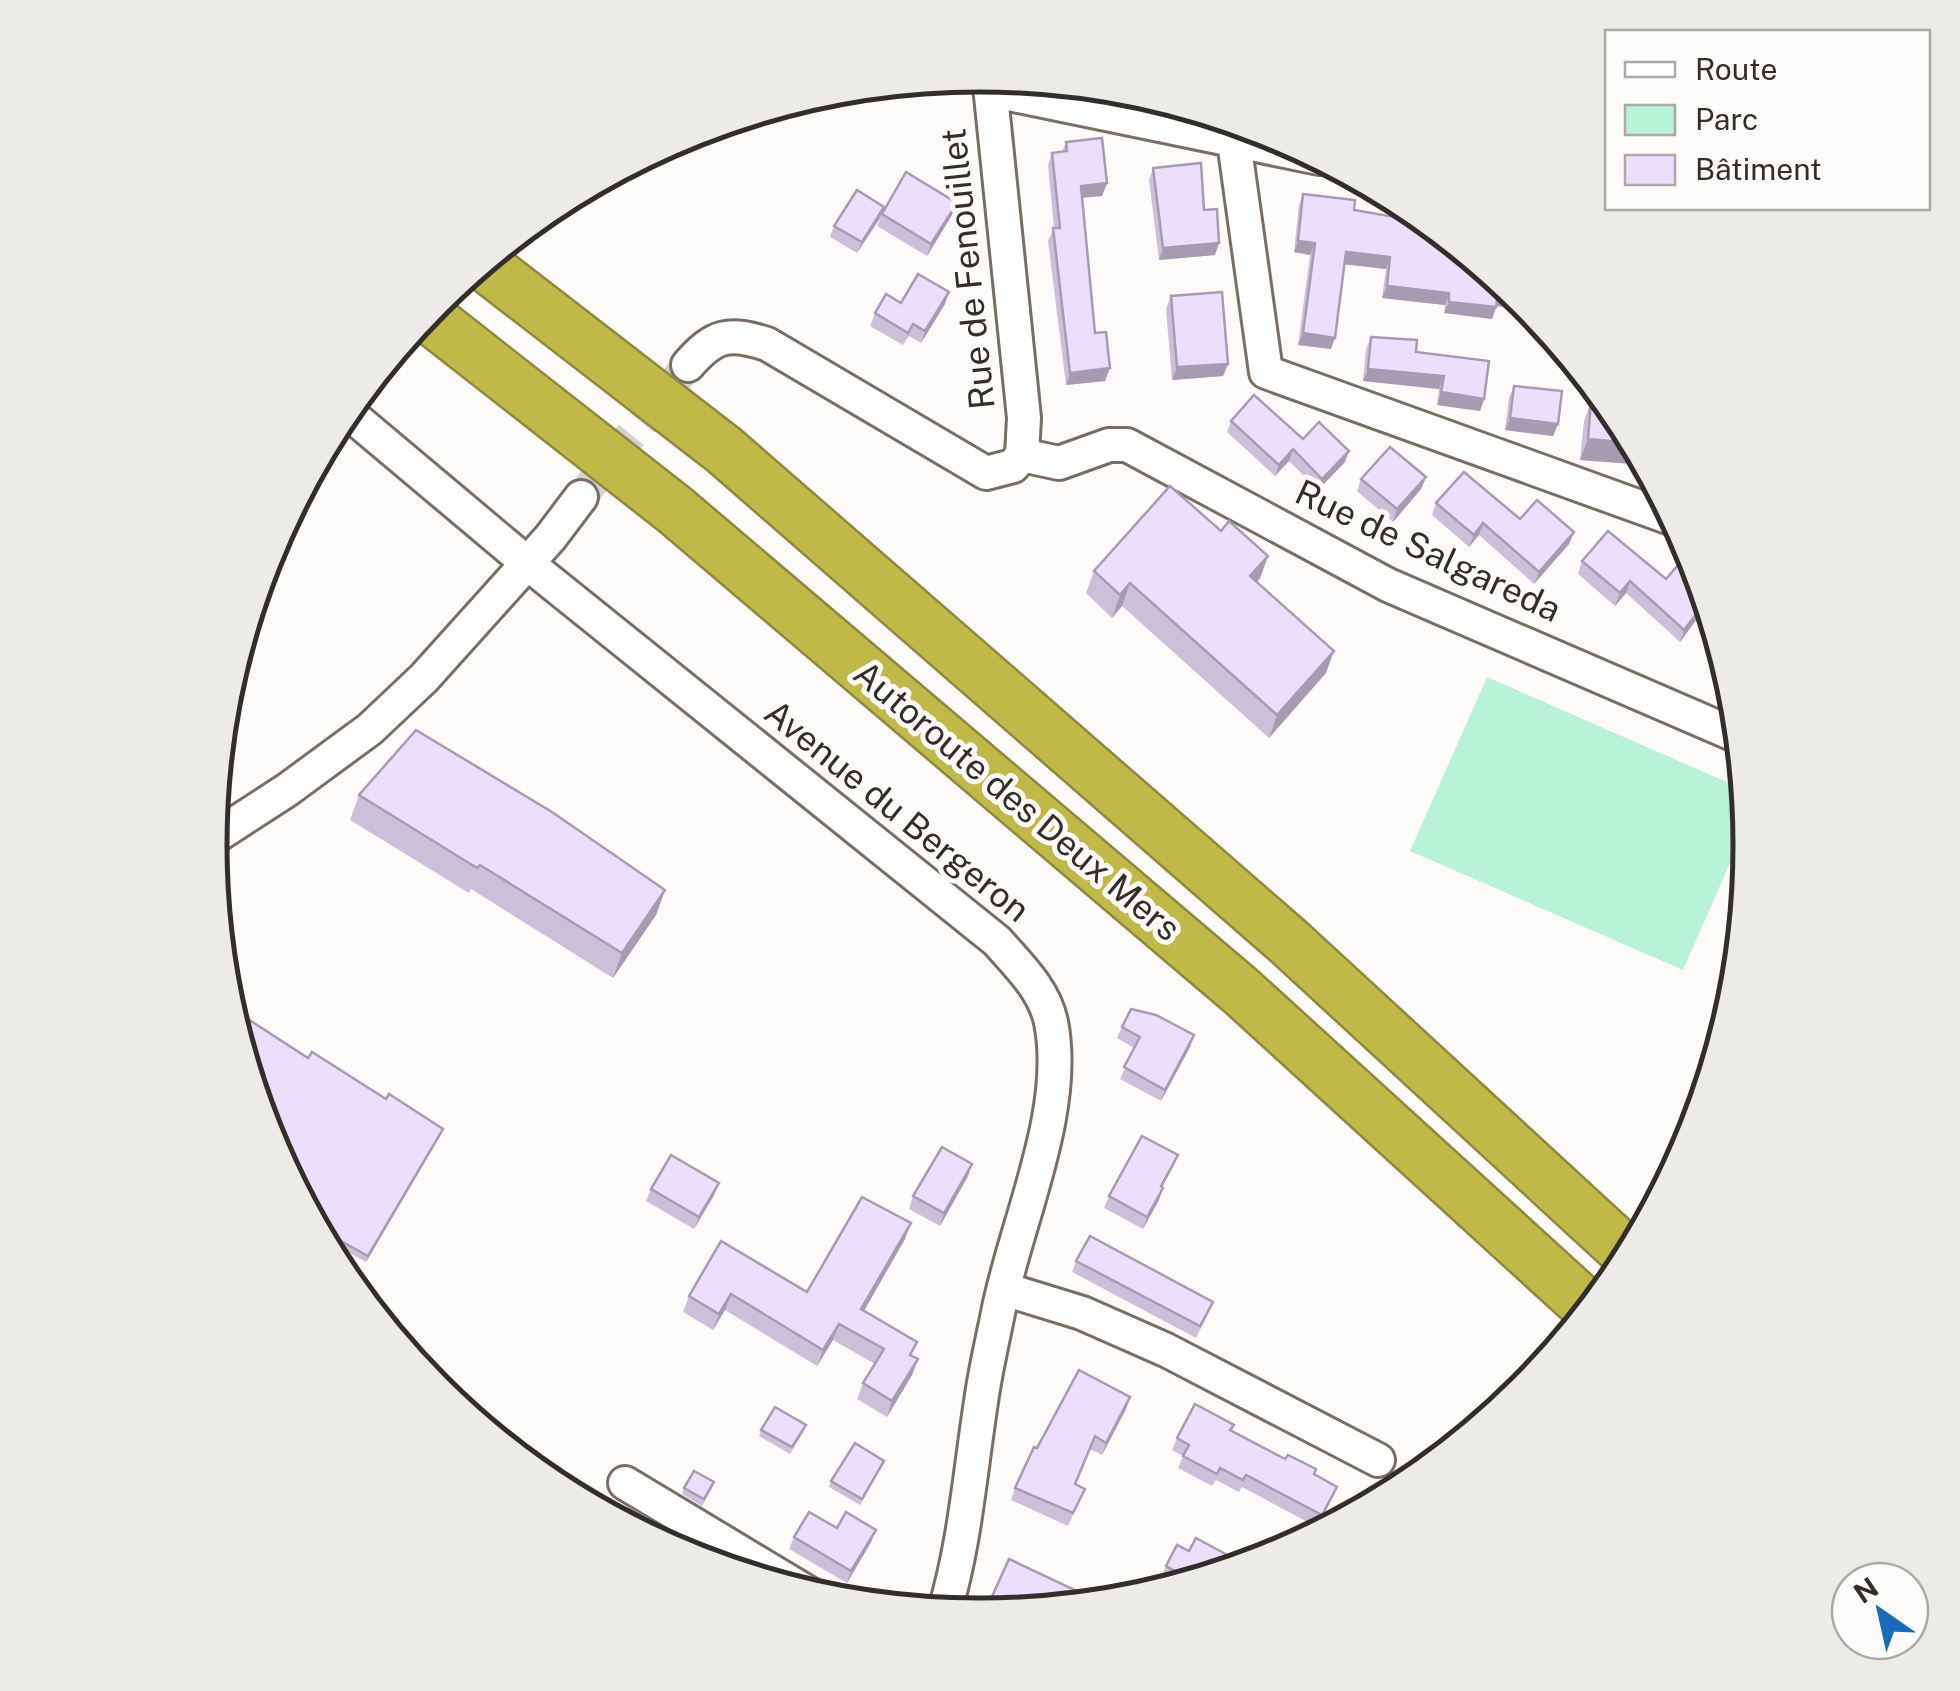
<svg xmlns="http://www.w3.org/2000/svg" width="1960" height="1691" viewBox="0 0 1960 1691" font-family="'Public Sans',sans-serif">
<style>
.green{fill:#b8f3d7}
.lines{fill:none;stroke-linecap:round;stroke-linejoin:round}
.minor-tunnel{stroke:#d4d2cf;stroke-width:32;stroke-dasharray:32 16;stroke-linecap:butt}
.minor-casing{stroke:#776e64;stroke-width:38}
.highway-casing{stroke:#8e883c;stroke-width:55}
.minor{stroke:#fff;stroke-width:32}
.highway{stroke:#c0b947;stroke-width:50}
.wall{fill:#cbc0da}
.shaded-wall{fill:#a59cb2}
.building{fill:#ecdffe;stroke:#a59cb2;stroke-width:2.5}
.labels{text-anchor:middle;stroke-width:10;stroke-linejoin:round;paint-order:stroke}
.street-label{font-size:35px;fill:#322e29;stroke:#fdfbf9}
.rim{fill:none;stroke:#322e29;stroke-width:5}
</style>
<rect width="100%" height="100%" fill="#fdfbf9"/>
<polygon class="green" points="1487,677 1745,790 1748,822 1683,970 1410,851"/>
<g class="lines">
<polyline class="minor-tunnel" points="581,497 688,365"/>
<defs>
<g id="minor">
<polyline points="989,76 1024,418 1022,455"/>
<polyline points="990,90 1319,158"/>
<polyline points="1231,120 1266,372 1676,520"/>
<path d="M688,365C715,334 729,332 767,344L986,473L1013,466L1022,455"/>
<path d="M345,410L527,563L997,941C1018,965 1044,989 1051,1022C1069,1113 1015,1224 998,1313C992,1343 985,1372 981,1402C970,1473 965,1544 944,1613"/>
<polyline points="1022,455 1059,463 1109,445 1127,445 1388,585 1740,737"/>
<polyline points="210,840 287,790 370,729 424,678 550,538 581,497"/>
<polyline points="1004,1289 1082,1313 1166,1350 1378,1460"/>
<polyline points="625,1483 813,1596"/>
</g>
<g id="highway">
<polyline points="482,263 724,450 1289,942 1630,1256"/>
<polyline points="425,314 675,510 1242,992 1591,1310"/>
</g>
</defs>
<use href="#minor" class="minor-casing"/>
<use href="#highway" class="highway-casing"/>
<use href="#minor" class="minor"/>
<use href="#highway" class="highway"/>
</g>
<g class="wall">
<polygon points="1066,142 1107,183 1102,196 1082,198 1095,333 1105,381 1066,385 1048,241 1054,228 1048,165 1052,153 1062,152"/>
<polygon points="1153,168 1204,210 1215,255 1159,260 1149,180"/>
<polygon points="1303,194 1354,210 1429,239 1497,306 1492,319 1444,313 1445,305 1382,298 1386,269 1344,264 1331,349 1298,345 1310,255 1294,252 1299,205"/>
<polygon points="957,203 952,215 927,256 877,226 882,214"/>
<polygon points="884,207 880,218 857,253 830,237 834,226"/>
<polygon points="1171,296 1228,364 1223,376 1172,380 1166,309"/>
<polygon points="901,303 945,304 921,343 909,336 903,345 870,326 875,313"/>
<polygon points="1371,337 1416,352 1484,399 1480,411 1437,405 1439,389 1363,381 1366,349"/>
<polygon points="1514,386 1558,424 1553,436 1505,430 1509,398"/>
<polygon points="1591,401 1621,418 1646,465 1580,460 1584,421"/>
<polygon points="1231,421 1303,439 1345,462 1318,490 1289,461 1275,476 1227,432"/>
<polygon points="1426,477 1421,489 1393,522 1357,491 1361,479"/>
<polygon points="1436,503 1520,519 1574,532 1569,544 1534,584 1479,535 1469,547 1432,515"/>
<polygon points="1221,531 1268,556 1260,578 1257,582 1326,673 1269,738 1122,606 1112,618 1086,593 1094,571"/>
<polygon points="1582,561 1666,579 1697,568 1708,604 1680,642 1626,593 1615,606 1578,574"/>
<polygon points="359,795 665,890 656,915 613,978 471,889 469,893 350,820"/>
<polygon points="1122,1027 1194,1035 1190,1047 1161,1101 1120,1079 1134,1048 1117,1038"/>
<polygon points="308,1058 440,1136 366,1262 320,1237 268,1140"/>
<polygon points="1173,1167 1162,1187 1159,1200 1143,1229 1104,1208 1109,1196"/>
<polygon points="968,1176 940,1226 909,1209 913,1196"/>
<polygon points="719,1183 714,1195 694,1229 646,1201 651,1189"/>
<polygon points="905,1239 864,1310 912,1356 918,1359 912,1375 887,1417 857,1399 863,1383 875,1364 833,1340 817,1366 725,1310 713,1330 683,1312 689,1296 807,1292"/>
<polygon points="1076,1261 1208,1314 1196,1338 1072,1272"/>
<polygon points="1126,1409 1102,1455 1090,1449 1075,1484 1085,1489 1068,1526 1011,1500 1015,1488 1037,1448"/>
<polygon points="1234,1425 1232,1431 1314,1474 1332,1498 1317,1527 1242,1487 1239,1492 1216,1480 1212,1486 1178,1468 1183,1456 1172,1450 1177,1438"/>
<polygon points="761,1430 804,1431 790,1454 759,1436"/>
<polygon points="881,1467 860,1505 829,1487 831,1481"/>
<polygon points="684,1488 712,1488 702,1506 682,1494"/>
<polygon points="837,1528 876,1530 871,1542 847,1583 789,1549 794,1537"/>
<polygon points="1189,1551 1243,1567 1178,1587 1161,1578 1166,1566"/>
<polygon points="1077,1591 1071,1607 988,1615 989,1613 986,1612 990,1601"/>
</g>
<g class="shaded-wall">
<polygon points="1107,183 1102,196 1077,198 1081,186"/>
<polygon points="957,203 952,215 927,256 931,244"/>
<polygon points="884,207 880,218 857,253 862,242"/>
<polygon points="1298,241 1315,243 1310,255 1294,252"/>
<polygon points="1219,243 1215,255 1159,260 1163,248"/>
<polygon points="1346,252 1390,257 1386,269 1342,264"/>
<polygon points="1387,286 1449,293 1445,305 1382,298"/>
<polygon points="949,292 945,304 921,343 925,331"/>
<polygon points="1498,294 1518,295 1531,309 1494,306"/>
<polygon points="1449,302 1496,307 1492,319 1444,313"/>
<polygon points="1303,333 1335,338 1331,349 1298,345"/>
<polygon points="1228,364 1223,376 1172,380 1177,367"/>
<polygon points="1110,368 1105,381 1066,385 1070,373"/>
<polygon points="1368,369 1444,376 1439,389 1363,381"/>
<polygon points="1441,392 1484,399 1480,411 1437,405"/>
<polygon points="1510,418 1558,424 1553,436 1505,430"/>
<polygon points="1588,439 1634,443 1646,465 1580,460"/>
<polygon points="1293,449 1289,461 1275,476 1279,465"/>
<polygon points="1349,451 1345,462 1318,490 1322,479"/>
<polygon points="1426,477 1421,489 1393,522 1397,509"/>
<polygon points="1652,477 1659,488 1649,487"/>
<polygon points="1483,523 1479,535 1469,547 1474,535"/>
<polygon points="1574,532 1569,544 1534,584 1539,572"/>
<polygon points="1268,556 1260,578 1242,599 1250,576"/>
<polygon points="1630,581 1626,593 1615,606 1620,593"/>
<polygon points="1130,583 1122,606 1112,618 1120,595"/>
<polygon points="1707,600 1708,604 1680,642 1684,630"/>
<polygon points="1334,651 1326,673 1269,738 1277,715"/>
<polygon points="665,890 656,915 613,978 622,953"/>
<polygon points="1194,1035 1190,1047 1161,1101 1165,1090"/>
<polygon points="443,1129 440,1136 366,1262 368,1256"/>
<polygon points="1178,1155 1173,1167 1156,1198 1161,1186"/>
<polygon points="972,1164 968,1176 940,1226 944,1213"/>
<polygon points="719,1183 714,1195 694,1229 699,1217"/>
<polygon points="1163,1188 1159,1200 1143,1229 1147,1217"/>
<polygon points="911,1223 905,1239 856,1325 861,1309"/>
<polygon points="731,1294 725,1310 713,1330 719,1314"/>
<polygon points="839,1324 833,1340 817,1366 823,1350"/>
<polygon points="918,1359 912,1375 887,1417 892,1401"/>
<polygon points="1130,1397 1126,1409 1102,1455 1106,1443"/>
<polygon points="1337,1487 1332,1498 1317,1527 1322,1515"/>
<polygon points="876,1530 871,1542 847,1583 851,1571"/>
</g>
<g class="building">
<polygon points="1102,138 1107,183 1081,186 1095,333 1106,332 1110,368 1070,373 1053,228 1060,228 1052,153 1067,151 1066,142"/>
<polygon points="1201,163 1204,210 1217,209 1219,243 1163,248 1153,168"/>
<polygon points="906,172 957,203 931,244 882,214"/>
<polygon points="857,190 884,207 862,242 834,226"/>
<polygon points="1303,194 1355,200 1354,210 1430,223 1429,239 1453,241 1518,295 1498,294 1496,307 1449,302 1449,293 1387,286 1390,257 1346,252 1335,338 1303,333 1315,243 1298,241"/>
<polygon points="918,274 949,292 925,331 913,324 908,333 875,313 886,294 901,303"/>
<polygon points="1222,292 1228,364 1177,367 1171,296"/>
<polygon points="1371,337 1417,340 1416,352 1489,361 1484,399 1441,392 1444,376 1368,369"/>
<polygon points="1514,386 1562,391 1558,424 1510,418"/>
<polygon points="1254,395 1303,439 1319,422 1349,451 1322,479 1293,449 1279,465 1231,421"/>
<polygon points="1591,401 1609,403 1621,418 1634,443 1588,439"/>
<polygon points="1390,447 1426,477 1397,509 1361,479"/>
<polygon points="1464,472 1520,519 1537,500 1574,532 1539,572 1483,523 1474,535 1436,503"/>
<polygon points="1170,486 1221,531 1229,521 1268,556 1250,576 1334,651 1277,715 1130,583 1120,595 1094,571"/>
<polygon points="1608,531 1666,579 1685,557 1697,568 1707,600 1684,630 1630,581 1620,593 1582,561"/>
<polygon points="416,730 552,812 665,890 622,953 480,865 477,868 359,795"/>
<polygon points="1131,1009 1156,1015 1194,1035 1165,1090 1124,1067 1140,1037 1122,1027"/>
<polygon points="237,1012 308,1058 312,1052 386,1099 389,1094 443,1129 368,1256 314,1226 268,1140 230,1013 234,1017"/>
<polygon points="1142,1136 1178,1155 1161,1186 1163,1188 1147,1217 1109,1196"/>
<polygon points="942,1147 972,1164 944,1213 913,1196"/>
<polygon points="671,1155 719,1183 699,1217 651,1189"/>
<polygon points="862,1197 911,1223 861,1309 917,1342 910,1355 918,1359 892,1401 863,1383 884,1349 839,1324 823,1350 731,1294 719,1314 689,1296 721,1241 807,1292"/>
<polygon points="1090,1236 1213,1302 1200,1326 1076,1261"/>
<polygon points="1079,1370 1130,1397 1106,1443 1095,1436 1075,1484 1085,1489 1073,1513 1015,1488 1034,1447 1037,1448"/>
<polygon points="1195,1404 1234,1425 1230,1430 1285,1459 1288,1455 1316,1469 1314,1474 1337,1487 1322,1515 1246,1475 1243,1480 1220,1468 1217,1474 1183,1456 1189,1445 1177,1438"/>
<polygon points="775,1407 806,1425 792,1447 761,1430"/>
<polygon points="855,1443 884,1461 862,1499 831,1481"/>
<polygon points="694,1471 714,1482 704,1499 684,1488"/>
<polygon points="629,1508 709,1554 704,1563 685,1557 621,1523"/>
<polygon points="809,1512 837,1528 846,1512 876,1530 851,1571 794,1537"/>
<polygon points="1196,1538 1244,1564 1243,1567 1195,1582 1166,1566 1177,1545 1189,1551"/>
<polygon points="1009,1559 1077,1591 1070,1607 1033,1611 1018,1604 1015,1613 988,1615 994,1603 990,1601"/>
</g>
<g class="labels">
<g class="street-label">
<text transform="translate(968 269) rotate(-96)" y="12">Rue de Fenouillet</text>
<text transform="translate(1428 551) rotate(25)" y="12">Rue de Salgareda</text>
<text transform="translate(1017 801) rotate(40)" y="12">Autoroute des Deux Mers</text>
<text transform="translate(897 811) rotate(39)" y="12">Avenue du Bergeron</text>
</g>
</g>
<path d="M0 0H1960V1691H0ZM227 845a753 753 0 1 1 1506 0a753 753 0 1 1-1506 0Z" fill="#edebe8" fill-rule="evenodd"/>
<path class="rim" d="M227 845a753 753 0 1 1 1506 0a753 753 0 1 1-1506 0Z"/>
<rect x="1605" y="30" width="325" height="180" fill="#fdfbf9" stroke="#aca9a6" stroke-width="2.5"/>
<rect x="1625" y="62" width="50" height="15" fill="#ffffff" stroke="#aca9a6" stroke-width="2.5"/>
<text x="1695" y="80" font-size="30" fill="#322e29">Route</text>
<rect x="1625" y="105" width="50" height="30" fill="#b8f3d7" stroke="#aca9a6" stroke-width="2.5"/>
<text x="1695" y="130" font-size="30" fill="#322e29">Parc</text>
<rect x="1625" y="155" width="50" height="30" fill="#ecdffe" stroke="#aca9a6" stroke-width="2.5"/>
<text x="1695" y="180" font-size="30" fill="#322e29">Bâtiment</text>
<g transform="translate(1880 1611) rotate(326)"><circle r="48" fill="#fdfbf9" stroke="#aca9a6" stroke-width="2.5"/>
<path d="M0-8L18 38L0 25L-18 38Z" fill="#176dbb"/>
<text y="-15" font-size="28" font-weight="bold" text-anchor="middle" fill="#322e29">N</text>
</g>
</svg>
